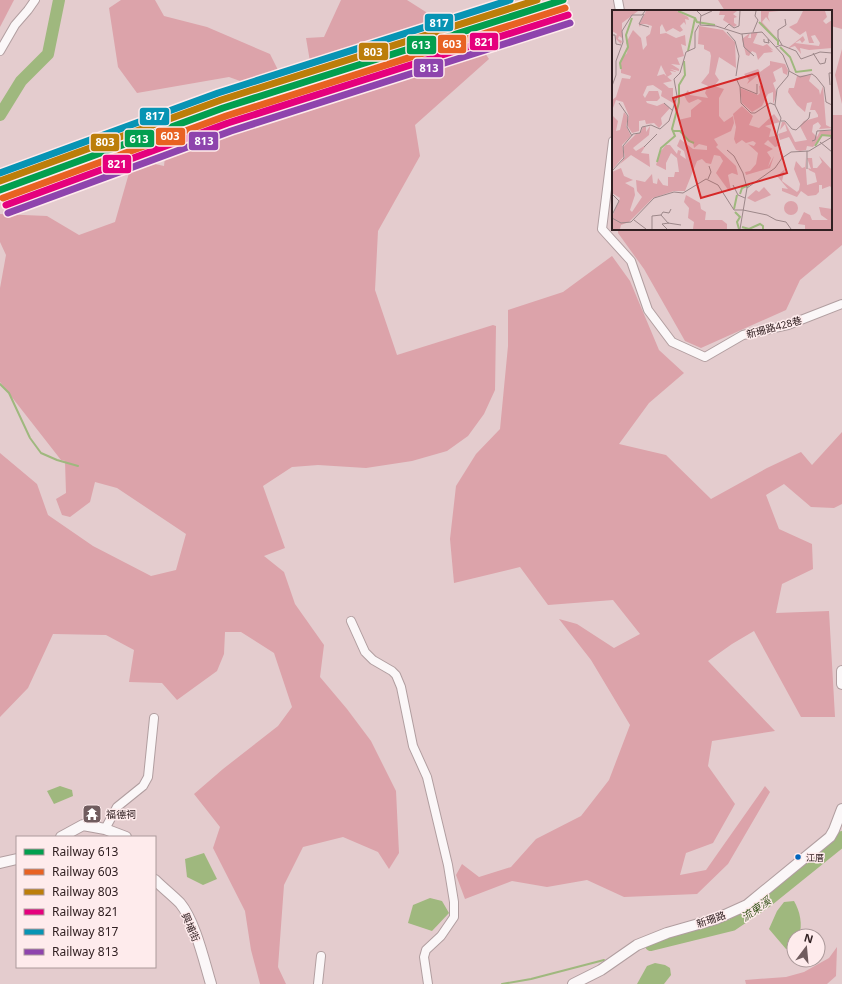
<svg xmlns="http://www.w3.org/2000/svg" width="842" height="984" viewBox="0 0 842 984" font-family="'Noto Sans','Noto Sans TC',sans-serif">
<style>
.green{fill:#dca3aa}
.water{fill:#9fb87e}
.lines{fill:none;stroke-linecap:round;stroke-linejoin:round}
.stream{stroke:#9fb87e;stroke-width:2}
.river{stroke:#9fb87e;stroke-width:12}
.minor-casing{stroke:#b19ea0;stroke-width:10}
.tertiary-casing{stroke:#b19ea0;stroke-width:12}
.minor{stroke:#fbf7f8;stroke-width:8}
.tertiary{stroke:#fbf7f8;stroke-width:10}
.rail-1-casing{stroke:#feebec;stroke-width:10}
.rail-2-casing{stroke:#feebec;stroke-width:10}
.rail-3-casing{stroke:#feebec;stroke-width:10}
.rail-4-casing{stroke:#feebec;stroke-width:10}
.rail-5-casing{stroke:#feebec;stroke-width:10}
.rail-6-casing{stroke:#feebec;stroke-width:10}
.rail-1{stroke:#029f4f;stroke-width:7}
.rail-2{stroke:#e86222;stroke-width:7}
.rail-3{stroke:#bc7e0a;stroke-width:7}
.rail-4{stroke:#e5007d;stroke-width:7}
.rail-5{stroke:#0794b4;stroke-width:7}
.rail-6{stroke:#8e44ad;stroke-width:7}
.bus-dot{fill:#0065bd;stroke:#feebec;stroke-width:1.5}
.labels{text-anchor:middle;stroke-width:3;stroke-linejoin:round;paint-order:stroke}
.bus-label{font-size:9px;fill:#312022;stroke:#feebec;text-anchor:start}
.street-label{font-size:10px;fill:#312022;stroke:#feebec}
.poi-label{font-size:10px;fill:#312022;stroke:#feebec;text-anchor:start}
.water-label{font-size:11px;font-style:italic;fill:#38561c;stroke:#feebec}
.inset-river{fill:none;stroke:#9fb87e;stroke-width:2}
.inset-road{fill:none;stroke:#9c8789;stroke-width:1}
.view{fill:#d62828;fill-opacity:0.15;stroke:#d62828;stroke-width:2}
.inset-edge{fill:none;stroke:#312022;stroke-width:2}
.line-badge{stroke:#feebec;stroke-width:1.5}
.badge-label{font-size:11px;text-anchor:middle;font-weight:bold;fill:#fff}
</style>
<rect width="100%" height="100%" fill="#e4ccce"/>
<g class="green">
<polygon points="0,0 14,0 0,27"/>
<polygon points="121,0 155,0 164,16 207,27 270,54 292,98 316,97 306,38 324,37 341,0 407,0 481,47 489,59 415,125 420,156 378,231 375,290 397,355 493,325 496,326 495,390 484,414 468,436 447,451 412,461 366,468 318,465 292,467 263,486 285,548 264,556 284,572 295,604 324,645 320,677 347,709 371,741 396,791 399,853 389,869 378,852 343,837 303,847 284,885 278,967 286,984 260,984 251,950 245,911 213,848 220,827 194,794 223,769 278,726 292,707 274,653 241,632 225,632 224,654 217,671 177,700 162,683 129,682 134,650 106,635 53,634 28,688 0,717 0,453 37,484 48,515 93,546 151,576 176,570 186,534 117,488 95,482 90,502 70,517 62,515 56,499 66,493 65,461 61,460 0,382 0,288 6,255 0,242 0,214 47,216 79,235 115,222 133,159 164,166 166,148 258,108 254,86 229,77 137,93 118,67 109,8"/>
<polygon points="718,0 842,0 842,29 831,26 831,11 725,11"/>
<polygon points="842,49 842,104 835,75"/>
<polygon points="831,115 842,115 842,245 800,280 786,310 701,348 685,341 644,269 618,233 618,229 831,229"/>
<polygon points="612,256 630,281 659,350 684,373 649,403 619,444 666,455 711,499 767,468 801,452 812,465 842,432 842,504 834,508 811,507 784,484 766,495 779,529 812,544 813,569 782,584 776,613 829,611 835,717 801,717 754,631 732,644 708,661 775,731 712,741 708,766 735,804 713,843 686,853 680,875 706,870 765,786 770,792 728,864 697,894 624,897 587,880 547,887 512,881 465,899 456,875 462,864 479,877 511,867 536,839 581,816 609,780 630,725 591,660 559,619 577,624 614,648 640,634 613,600 548,605 520,567 454,583 450,539 456,486 476,454 500,429 508,346 508,310 563,292"/>
<polygon points="837,947 836,976 827,984 746,984 745,980 786,977 804,972 829,958"/>
</g>
<g class="water">
<polygon points="60,786 72,790 73,796 54,804 47,791"/>
<polygon points="204,853 217,879 203,885 187,877 185,859"/>
<polygon points="430,898 442,901 449,913 432,931 408,923 413,905"/>
<path d="M794,901C800,911 803,925 799,936H794V947L786,949L769,929L777,911L784,902Z"/>
<polygon points="655,963 665,965 670,968 671,975 664,984 637,984 647,966"/>
</g>
<g class="lines">
<g class="stream">
<polyline points="0,384 9,393 30,438 41,453 57,460 78,466"/>
<polyline points="502,984 531,979 604,960"/>
</g>
<g class="river">
<polyline points="0,115 21,81 48,54 59,0"/>
<polyline points="651,945 732,925 766,902 838,844 842,837"/>
</g>
<defs>
<g id="minor">
<polyline points="618,0 620,11"/>
<polyline points="0,51 15,25 28,10 35,0"/>
<polyline points="613,141 602,229 631,261 648,310 672,342 705,357 743,335 788,325 842,304"/>
<polyline points="351,621 365,652 373,660 392,671 396,675 401,687 413,746 427,777 448,865 454,902 454,917 441,936 426,950 424,957 428,984"/>
<polyline points="105,829 117,807 143,786 148,777 154,718"/>
<polyline points="318,984 321,956"/>
</g>
<g id="tertiary">
<polyline points="842,671 842,684"/>
<polyline points="61,837 83,825 105,829 126,837"/>
<polyline points="0,863 17,859"/>
<path d="M155,880C163,888 172,895 180,903C195,921 204,961 211,984"/>
<polyline points="573,984 601,970 637,945 667,933 716,919 747,905 830,837 834,830 842,809"/>
</g>
</defs>
<use href="#minor" class="minor-casing"/>
<use href="#tertiary" class="tertiary-casing"/>
<use href="#minor" class="minor"/>
<use href="#tertiary" class="tertiary"/>
<defs>
<polyline id="rail-1" points="0,190 223,108 563,0"/>
<polyline id="rail-2" points="3,198 226,116 565,8"/>
<polyline id="rail-3" points="0,181 221,100 537,0"/>
<polyline id="rail-4" points="6,205 228,123 568,15"/>
<polyline id="rail-5" points="0,173 218,93 510,0"/>
<polyline id="rail-6" points="8,213 231,131 570,23"/>
</defs>
<use href="#rail-1" class="rail-1-casing"/>
<use href="#rail-2" class="rail-2-casing"/>
<use href="#rail-3" class="rail-3-casing"/>
<use href="#rail-4" class="rail-4-casing"/>
<use href="#rail-5" class="rail-5-casing"/>
<use href="#rail-6" class="rail-6-casing"/>
<use href="#rail-1" class="rail-1"/>
<use href="#rail-2" class="rail-2"/>
<use href="#rail-3" class="rail-3"/>
<use href="#rail-4" class="rail-4"/>
<use href="#rail-5" class="rail-5"/>
<use href="#rail-6" class="rail-6"/>
</g>
<defs>
<symbol id="temple-square" viewBox="-11 -11 22 22"><rect x="-9" y="-9" width="18" height="18" rx="4" fill="#705c5e" stroke="#feebec"/><path d="M0-6L5-2H3V0L6.5 2.5H4V6H1.5V3h-3V6H-4V2.5H-6.5L-3 0V-2H-5Z" fill="#fff"/></symbol>
</defs>
<g fill-rule="evenodd">
<use href="#temple-square" x="81" y="803" width="22" height="22"/>
</g>
<circle class="bus-dot" cx="798" cy="857" r="3.5"/>
<g class="labels">
<g class="bus-label">
<text x="806" y="861">江厝</text>
</g>
<g class="street-label">
<text transform="translate(774 327) rotate(-15)" y="4">新珊路428巷</text>
<text transform="translate(711 919) rotate(-19)" y="4">新珊路</text>
<text transform="translate(191 927) rotate(67)" y="4">興埔街</text>
</g>
<g class="poi-label">
<text x="106" y="818">福德祠</text>
</g>
<g class="water-label">
<text transform="translate(756 909) rotate(-35)" y="4">流東溪</text>
</g>
</g>
<g transform="translate(612 10)">
<rect width="220" height="220" fill="#e4ccce"/>
<path d="M0,1H26L10,13V28L7,26L6,29L10,31L9,34L3,28L5,24L0,21ZM34,1H65L76,7L77,10L73,9L74,15L72,12L68,16L71,20L68,22L61,18L54,22L50,14L48,17V24L54,23L64,28L73,25L74,36L69,34L72,46L65,48L68,55L59,54L67,59V61L58,59L65,62L58,61L60,64L55,67L49,55L45,66L52,64L60,71L51,73L57,78H61V93L49,86L50,81L41,75L35,76L31,85L33,88L37,81H46L48,88L45,91H34L35,93L45,96L52,93L58,98L49,108L50,114L47,118L42,113L34,114L33,110L27,111V121L20,123L15,115L17,106L11,92L4,90L1,98L0,90L4,87L10,68L18,69L19,66L9,63V49L15,43L16,36L14,33L21,20L29,28L31,40L35,35L34,27L38,24L40,16L34,14H29L28,17L27,15ZM108,1H125L121,4L125,7L122,8V13L125,15L122,17L111,10L113,5H107ZM149,1H167L157,2L156,7L158,12L154,7L150,12L166,30L149,14ZM191,1H213L215,7L211,11L214,14L220,10V38L197,40L188,38L189,44L183,36L176,38L191,26L193,30L190,33L188,30L183,33L207,36L208,33L203,25L199,26L202,33H197L194,21L188,25L177,17L185,13ZM87,16L111,20L123,32L124,58L107,47L103,64L107,70L102,76L112,79L107,88V106L112,112L121,106L122,113L119,121L102,129L106,135L104,137L124,156L126,165L120,163L116,165L119,180L117,181L104,163L111,151L108,146L102,145L99,154L94,153L90,149L85,151L73,181H62L41,188L17,212L9,215L8,219H0V207L8,188L0,183V162L9,158L12,166L21,170L13,173L22,178L23,185L18,200L20,202L30,187L25,181L24,170L33,172L40,164L41,173L45,174L46,168L51,175L56,176V167H62L63,162H67L65,148L59,143L54,153V160L44,155L48,142L54,135H58L65,144L66,140L69,141L68,145L74,149L72,141L65,136L68,129L81,139L95,140V136L87,134L82,138L81,133L71,126L69,113L66,110L79,107V100L90,91L86,89L77,93L75,91L72,85L76,80L78,85L96,88L93,83L96,76L89,73L97,63L99,46L98,42L92,39V35L86,34ZM146,22L141,33L151,36L155,34L162,41L158,39L161,42L152,43L146,50L144,43L140,41L137,46L134,45L130,29L138,23L136,28H139V23L142,22H147L151,23ZM158,51L173,54L176,60L175,65L171,63L170,57L161,62L164,71L161,73L165,84L161,94V82L156,84L150,96L140,102L130,93L128,78L146,85L148,83L147,76L150,75L148,66H145L135,74L137,70L132,64L146,59L148,62L158,55ZM199,65L197,71L207,80L208,85L211,76L214,115L220,118L207,119L209,116L206,112L201,115L200,122L205,127L208,121H220V125L209,126L201,137L195,136L194,140L188,141L184,140L177,127L168,130L166,124L175,121L173,114L168,120L170,112H173L183,132L195,130L188,116L192,111L206,107V105L203,100H198L200,92L195,93L193,102L185,95L176,82L177,78H182L185,66ZM130,96L141,106L137,115L147,118L162,104L168,112L153,116L159,119L157,127L163,126L166,136L163,137L156,130L152,134L161,139L155,142L159,148L156,157L162,146L158,158L134,165L133,162L138,161L144,154L146,143L136,134L142,136L144,133L141,131L134,133L130,130L124,134L122,129L124,117L121,104ZM12,102L16,107L14,116L19,126L10,135L12,146L0,160V105L6,111L4,121L8,120ZM38,116L37,125L21,138L24,141L34,135L29,143L37,144L38,157L19,145L8,154L13,147L11,137L24,124L28,123L31,117H34V122ZM207,146L220,160V179L218,176L210,179V175H207V182L204,185L196,186L189,181L185,187L170,181V178L176,179L165,166L173,159L170,171L185,182L187,180L188,174L182,159L184,151L190,158L193,157V147L195,175L205,172L203,163L197,160L196,158L199,159L195,148H200L201,158H205L210,152ZM152,177L159,185L143,192L135,188L144,180L147,182ZM74,185L88,193L89,199L94,202L93,210H110L115,214V219H81L82,212L76,208L77,198L72,192ZM172 198a7 7 0 1 1 14 0a7 7 0 1 1-14 0ZM207,197L220,199V219H193V215L186,214L192,202L198,205L200,210H216L209,205Z" fill="#dca3aa"/>
<path class="inset-river" d="M66,1L83,8L76,41M83,8L85,12L103,15M147,12L166,31V35M168,37L178,47L184,62L200,60M9,59L8,53L16,37L14,25L20,8M60,121H68L77,131L82,133M203,136L210,125L220,126M45,152L49,138L63,126L60,119L67,92V75L73,65L72,51M128,184L130,178L137,175M122,199L125,185M123,202L128,207L125,212L127,219M130,217L137,219L148,214L151,216V219"/>
<path class="inset-road" d="M85,1L89,5L88,15L104,16L129,24L150,22L171,45L177,60L176,66L165,79L163,95L169,108L165,124L170,148L163,158L135,178L128,219M32,4L27,14L37,17M89,6L100,1M112,19L117,14L122,18L127,16L128,1M115,22L123,31L127,46L124,66M141,22L146,10L143,6L144,1M130,24L132,37L142,46M0,25H3L4,34L9,35M152,29V32L157,33L156,29M170,35L166,28V20L174,15L173,9M164,37L169,35L184,41L189,49L208,42L220,43M201,43L208,54L213,53L214,48M177,61L188,67L200,64L204,67L212,77L214,92L220,95M124,68L128,77L145,84V74M218,75L217,63H220M0,76L4,65V51L11,32L10,21L20,5H30L33,1M128,77L129,93L139,103H143L158,93L163,95M7,93L16,106L15,117L20,126M52,93L61,101M169,111H173L180,119L184,120L197,108L198,102M200,131L203,130L205,121L220,120M208,132L220,142M32,137L45,124M115,140L122,146L131,163L135,178M195,141V159M170,148L179,142L197,141L220,127M0,161L12,148L11,136L21,124L28,123L30,117L39,115L48,119L57,111L65,86L62,69L68,63L74,42L83,38V22L87,15M96,169L99,162L97,156M121,175L126,185L133,188M0,184L7,191L0,205M131,200L155,205L164,210L174,212L179,219M49,205L56,213L69,215M0,208L9,213L19,212L42,188L62,182L71,183L94,169L106,175L122,200H131M22,210L34,219M40,219V206L49,205L51,202L57,203L59,199M55,219L50,214L57,213"/>
<path class="view" d="M146,63L175,163L89,188L61,88Z"/>
<rect width="220" height="220" class="inset-edge"/>
</g>
<g class="line-badge">
<rect x="424" y="13" width="30" height="19" rx="4" fill="#0794b4"/>
<rect x="469" y="32" width="30" height="19" rx="4" fill="#e5007d"/>
<rect x="437" y="34" width="30" height="20" rx="4" fill="#e86222"/>
<rect x="406" y="35" width="31" height="20" rx="4" fill="#029f4f"/>
<rect x="358" y="42" width="31" height="19" rx="4" fill="#bc7e0a"/>
<rect x="413" y="58" width="31" height="20" rx="4" fill="#8e44ad"/>
<rect x="139" y="107" width="31" height="19" rx="4" fill="#0794b4"/>
<rect x="155" y="127" width="31" height="19" rx="4" fill="#e86222"/>
<rect x="124" y="129" width="31" height="19" rx="4" fill="#029f4f"/>
<rect x="188" y="131" width="31" height="20" rx="4" fill="#8e44ad"/>
<rect x="90" y="133" width="30" height="19" rx="4" fill="#bc7e0a"/>
<rect x="102" y="154" width="30" height="20" rx="4" fill="#e5007d"/>
</g>
<g class="badge-label">
<text x="439" y="27">817</text>
<text x="484" y="46">821</text>
<text x="452" y="48">603</text>
<text x="421" y="49">613</text>
<text x="373" y="56">803</text>
<text x="429" y="72">813</text>
<text x="155" y="120">817</text>
<text x="170" y="140">603</text>
<text x="139" y="143">613</text>
<text x="204" y="145">813</text>
<text x="105" y="146">803</text>
<text x="117" y="168">821</text>
</g>
<rect x="16" y="836" width="140" height="132" fill="#feebec" stroke="#ac9a9b"/>
<rect x="24" y="849" width="20" height="6" fill="#029f4f" stroke="#ac9a9b"/>
<text x="52" y="856" font-size="12" fill="#312022">Railway 613</text>
<rect x="24" y="869" width="20" height="6" fill="#e86222" stroke="#ac9a9b"/>
<text x="52" y="876" font-size="12" fill="#312022">Railway 603</text>
<rect x="24" y="889" width="20" height="6" fill="#bc7e0a" stroke="#ac9a9b"/>
<text x="52" y="896" font-size="12" fill="#312022">Railway 803</text>
<rect x="24" y="909" width="20" height="6" fill="#e5007d" stroke="#ac9a9b"/>
<text x="52" y="916" font-size="12" fill="#312022">Railway 821</text>
<rect x="24" y="929" width="20" height="6" fill="#0794b4" stroke="#ac9a9b"/>
<text x="52" y="936" font-size="12" fill="#312022">Railway 817</text>
<rect x="24" y="949" width="20" height="6" fill="#8e44ad" stroke="#ac9a9b"/>
<text x="52" y="956" font-size="12" fill="#312022">Railway 813</text>
<g transform="translate(806 948) rotate(16)"><circle r="19" fill="#feebec" stroke="#ac9a9b"/>
<path d="M0-3L7 15L0 10L-7 15Z" fill="#705c5e"/>
<text y="-6" font-size="11" font-weight="bold" text-anchor="middle" fill="#312022">N</text>
</g>
</svg>
